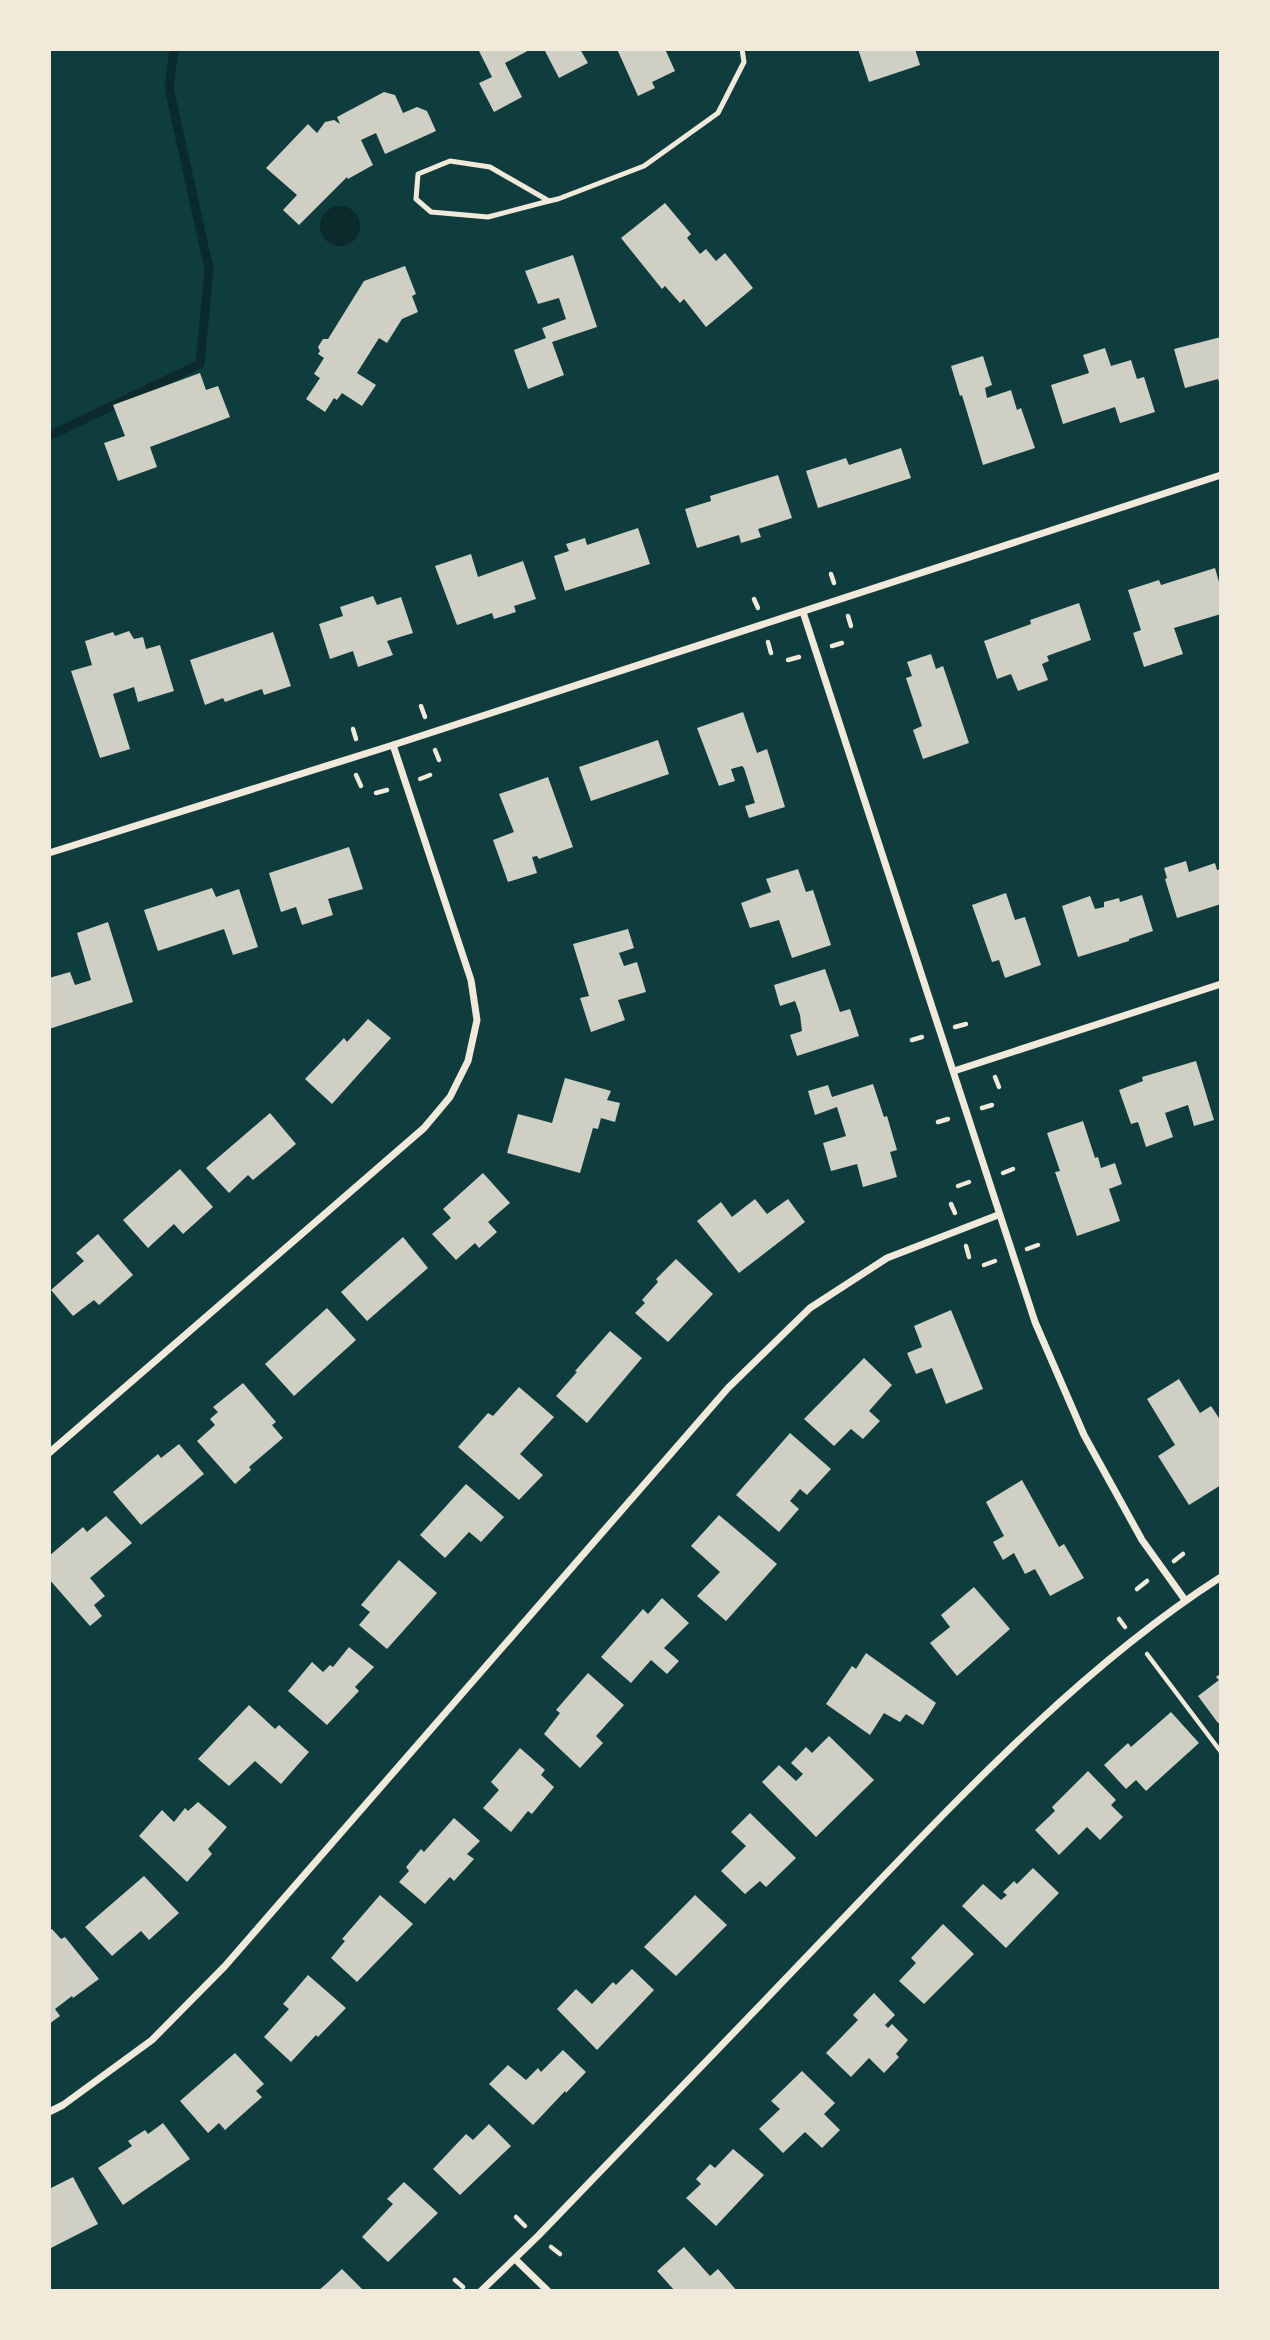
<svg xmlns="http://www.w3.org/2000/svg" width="1270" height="2340" viewBox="0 0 1270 2340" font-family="Montserrat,sans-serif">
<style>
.water{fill:#0a2a2b}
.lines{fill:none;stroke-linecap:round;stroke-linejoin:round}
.stream{stroke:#0a2a2b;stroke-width:9}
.building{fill:#cfcfc3}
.path{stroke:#f1e9da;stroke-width:4.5}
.service{stroke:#f1e9da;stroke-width:5}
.minor{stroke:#f1e9da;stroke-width:7}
</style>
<rect width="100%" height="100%" fill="#0f3d3e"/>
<circle class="water" cx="340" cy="226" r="20"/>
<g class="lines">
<polyline class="stream" points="49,436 200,364 209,269 169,88 174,49"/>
</g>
<g class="building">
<polygon points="478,49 531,49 505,63 522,97 494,112 479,83 492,77"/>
<polygon points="544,49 580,49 588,63 559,78"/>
<polygon points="617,49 665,49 675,71 652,82 655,88 638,96"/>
<polygon points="858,49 915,49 920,65 869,82"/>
<polygon points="384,92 395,95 403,113 417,107 427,111 436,131 385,154 376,133 361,140 373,165 348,179 347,177 299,225 283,210 297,195 266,168 308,124 317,133 325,122 334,120 340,124 337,117"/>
<polygon points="665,203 691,234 687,238 700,254 706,249 716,261 725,253 753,288 706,327 684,299 680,303 665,286 662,289 621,238"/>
<polygon points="573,255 597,327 552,342 564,375 528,389 514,350 546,338 542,328 566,319 559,298 538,304 525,271"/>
<polygon points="405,266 416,294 412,296 418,312 402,319 387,343 379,338 357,373 376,385 362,406 342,393 337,400 334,398 325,412 306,399 320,378 314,374 324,358 318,354 320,351 318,347 323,339 328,339 364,281"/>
<polygon points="1221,337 1221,388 1218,379 1185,388 1174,349"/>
<polygon points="1105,348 1111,366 1131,360 1137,379 1144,377 1155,412 1120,423 1115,407 1063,424 1051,385 1089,373 1083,355"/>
<polygon points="983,356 992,385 985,388 987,398 1011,390 1017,410 1021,408 1035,448 983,465 962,395 960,396 951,366"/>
<polygon points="200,373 206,390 218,386 230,417 150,447 157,467 118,481 104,443 125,436 113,405"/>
<polygon points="901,448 911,478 818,508 806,471 846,458 849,465"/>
<polygon points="778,475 792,518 758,529 761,537 741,543 739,535 697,548 685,509 711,501 710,496"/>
<polygon points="638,528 650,564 565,591 554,556 569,551 566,544 585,538 587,545"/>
<polygon points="471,554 478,577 523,561 536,599 514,606 516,612 494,619 492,613 457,625 435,566"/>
<polygon points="1215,568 1221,589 1221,614 1174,628 1183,654 1144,667 1133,633 1141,630 1128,590 1159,580 1161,585"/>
<polygon points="373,596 377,605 401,597 413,633 387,641 393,655 358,667 353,651 330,659 319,624 343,616 340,607"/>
<polygon points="1079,603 1091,640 1047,656 1049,661 1042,664 1048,680 1018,691 1011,674 997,679 984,641 1031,624 1030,620"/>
<polygon points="129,631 134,639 143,637 146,649 160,645 174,691 138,702 134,687 113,694 130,749 100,758 71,671 92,665 85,641 113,632 115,636"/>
<polygon points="273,632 291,686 264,695 262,689 225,702 223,698 205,705 190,660"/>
<polygon points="931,654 936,669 943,666 969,743 923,759 913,730 922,726 906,678 912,676 907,662"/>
<polygon points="743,712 757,753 767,749 785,807 749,818 745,806 755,803 744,768 742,766 731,769 735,781 719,786 697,728"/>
<polygon points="658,740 669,774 591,801 579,767"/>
<polygon points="548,777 573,847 539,859 537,856 532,857 537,873 508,882 493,840 514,832 499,794"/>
<polygon points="349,847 363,889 328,899 333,915 302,925 296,907 281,912 269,873"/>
<polygon points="1186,861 1189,872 1215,863 1217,870 1221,869 1221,904 1177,918 1165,879 1167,878 1164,868"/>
<polygon points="798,869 806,892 813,890 831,945 792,958 779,920 750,928 741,903 771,892 766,879"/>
<polygon points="212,888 216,897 239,889 258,947 233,955 224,929 158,951 144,910"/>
<polygon points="1006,893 1015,920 1025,917 1041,965 1005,978 999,960 992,962 972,905"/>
<polygon points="1142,895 1153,931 1129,939 1129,941 1078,957 1062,906 1090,896 1095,909 1104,907 1104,902 1119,898 1120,902"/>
<polygon points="108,922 133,1002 49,1029 49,978 70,972 75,985 91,980 77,933"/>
<polygon points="628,929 634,948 619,953 624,966 637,962 646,992 618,1000 625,1020 591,1032 580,998 589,996 573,944"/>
<polygon points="825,969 840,1012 850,1009 859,1036 797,1056 790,1035 802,1031 800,1015 795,1001 780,1006 774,985"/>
<polygon points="368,1019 391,1038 332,1104 305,1079 344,1038 347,1042"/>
<polygon points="1196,1061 1214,1120 1194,1126 1188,1105 1165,1113 1173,1137 1146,1147 1138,1122 1131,1124 1119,1090 1143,1081 1142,1077"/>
<polygon points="565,1078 611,1091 607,1100 620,1103 615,1122 601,1118 598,1129 593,1128 580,1173 507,1153 518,1114 552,1123"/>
<polygon points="873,1084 884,1117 887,1116 897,1150 890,1152 897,1177 863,1187 857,1164 831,1171 823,1143 846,1136 837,1107 815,1115 808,1091 828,1085 832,1097"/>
<polygon points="270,1113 296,1144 253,1180 248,1175 229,1193 206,1168"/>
<polygon points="1083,1121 1095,1158 1098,1157 1101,1168 1115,1163 1122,1184 1109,1189 1120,1221 1077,1236 1055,1172 1060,1171 1047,1133"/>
<polygon points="180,1169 213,1207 183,1234 174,1224 148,1248 123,1220"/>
<polygon points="483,1173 510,1203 488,1222 497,1232 479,1248 475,1243 456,1260 432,1234 451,1218 443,1209"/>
<polygon points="755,1199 767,1214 788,1199 805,1222 739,1273 697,1221 721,1202 732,1217"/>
<polygon points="98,1234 133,1275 99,1305 94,1300 73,1316 51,1290 84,1261 76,1253"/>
<polygon points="403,1237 428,1268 367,1321 341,1292"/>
<polygon points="676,1259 713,1294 668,1342 635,1313 645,1303 642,1300 658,1282 656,1279"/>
<polygon points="327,1308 356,1340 294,1396 265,1364"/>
<polygon points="951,1310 983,1389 946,1404 932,1368 916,1374 907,1353 922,1347 914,1326"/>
<polygon points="610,1331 642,1358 587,1423 556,1396 577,1372 575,1371"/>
<polygon points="864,1358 892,1385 869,1411 880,1421 863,1439 851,1429 834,1446 804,1419"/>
<polygon points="1179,1379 1200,1413 1211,1406 1221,1421 1221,1485 1189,1505 1158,1456 1175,1445 1147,1399"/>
<polygon points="243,1383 276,1422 272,1425 283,1438 249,1467 251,1470 235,1484 197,1441 215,1425 210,1419 218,1412 213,1407"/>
<polygon points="519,1387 554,1417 520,1454 543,1475 519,1500 458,1447 488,1413 493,1416"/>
<polygon points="790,1433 831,1469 807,1495 800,1489 790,1501 799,1509 779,1532 736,1495"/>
<polygon points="179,1444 204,1474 141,1525 113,1492 158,1454 161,1458"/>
<polygon points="1022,1480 1059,1547 1064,1544 1084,1578 1050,1596 1035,1569 1025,1574 1014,1553 1003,1560 993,1542 1004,1536 986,1502"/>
<polygon points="466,1484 504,1517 481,1542 469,1532 445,1558 420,1535"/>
<polygon points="719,1515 777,1564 726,1621 697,1596 720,1572 691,1546"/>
<polygon points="106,1516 132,1543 90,1578 105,1596 94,1605 102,1616 90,1626 49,1579 49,1556 83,1527 87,1532"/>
<polygon points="399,1560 437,1593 387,1649 359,1625 370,1612 361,1605"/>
<polygon points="974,1587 1010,1629 957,1676 930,1643 950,1627 941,1615"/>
<polygon points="662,1598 689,1623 664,1648 679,1661 667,1674 651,1660 631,1683 601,1657 643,1609 648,1614"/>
<polygon points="349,1647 374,1667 355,1687 359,1691 327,1725 288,1691 312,1662 323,1672 330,1665 333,1667"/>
<polygon points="866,1653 936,1703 923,1725 906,1714 900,1722 884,1713 870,1735 826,1704 852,1666 856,1669"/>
<polygon points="588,1673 624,1705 596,1736 603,1743 580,1768 544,1734 560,1713 556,1710"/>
<polygon points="1221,1673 1221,1722 1218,1723 1198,1696 1219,1680 1216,1677"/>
<polygon points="249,1705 275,1729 279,1725 309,1752 281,1784 255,1761 229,1786 198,1759"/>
<polygon points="1171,1712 1199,1743 1146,1791 1136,1780 1126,1789 1104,1765 1128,1743 1131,1747"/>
<polygon points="829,1736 874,1780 816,1837 762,1782 779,1765 796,1781 803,1774 791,1763 806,1747 812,1753"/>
<polygon points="520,1748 545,1770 541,1775 554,1787 532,1814 528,1811 511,1832 483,1808 499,1790 491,1782"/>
<polygon points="1088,1771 1116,1800 1111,1805 1123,1817 1100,1840 1087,1827 1059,1855 1035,1830 1055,1811 1052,1807"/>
<polygon points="198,1802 227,1827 208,1849 212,1854 187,1882 139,1836 162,1810 174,1822 185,1808 188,1811"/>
<polygon points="750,1813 796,1858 766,1887 760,1881 745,1894 721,1871 746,1846 731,1832"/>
<polygon points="454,1818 480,1841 467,1854 474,1859 454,1881 450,1877 425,1904 399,1882 409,1871 406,1867 421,1849 424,1852"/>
<polygon points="1033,1868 1059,1893 1006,1948 962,1906 983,1884 1001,1900 1007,1895 1003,1892 1014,1881 1017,1884"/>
<polygon points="144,1876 179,1913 149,1940 141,1931 112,1956 85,1927"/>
<polygon points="380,1895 413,1924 357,1982 331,1958 345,1941 342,1939"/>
<polygon points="695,1895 727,1925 676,1976 644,1947"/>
<polygon points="943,1924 974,1954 924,2004 899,1981 916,1963 911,1958"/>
<polygon points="52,1929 61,1939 65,1937 99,1979 73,1998 72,1996 55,2009 60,2016 49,2024 49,1932"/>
<polygon points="632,1969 654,1990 597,2050 557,2009 576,1989 592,2004 613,1982 616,1985"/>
<polygon points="308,1975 346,2008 318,2037 316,2035 291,2062 264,2037 289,2009 283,2004"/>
<polygon points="874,1993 895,2015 885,2025 888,2028 892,2024 908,2040 896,2054 899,2057 884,2073 869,2058 851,2077 826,2053 858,2020 853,2015"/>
<polygon points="563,2050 586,2072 566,2093 565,2091 533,2125 489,2084 508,2065 526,2080 538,2068 541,2072"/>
<polygon points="235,2053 264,2084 256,2091 262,2097 225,2130 219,2123 208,2133 180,2101"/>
<polygon points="802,2071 835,2103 824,2114 840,2130 822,2148 805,2132 783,2153 759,2129 780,2109 771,2101"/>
<polygon points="163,2123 190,2159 123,2205 98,2168 132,2146 128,2141 145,2130 148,2134"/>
<polygon points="489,2124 511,2146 460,2195 433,2169 466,2134 473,2140"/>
<polygon points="733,2149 764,2175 716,2226 686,2198 701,2184 696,2179 710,2164 715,2168"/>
<polygon points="73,2177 98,2224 49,2249 49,2189"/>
<polygon points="404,2182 438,2213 388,2262 362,2237 393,2204 387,2199"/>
<polygon points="684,2247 710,2276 718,2269 737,2291 675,2291 657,2271"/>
<polygon points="342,2269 364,2291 318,2291 326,2284"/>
</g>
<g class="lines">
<g class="path">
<polyline points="831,574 834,583"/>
<polyline points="754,599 758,608"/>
<polyline points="848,616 851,626"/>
<polyline points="768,642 771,653"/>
<polyline points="832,646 842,643"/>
<polyline points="788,660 799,657"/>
<polyline points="421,706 425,717"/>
<polyline points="353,729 356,739"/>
<polyline points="435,750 439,760"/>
<polyline points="356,775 361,786"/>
<polyline points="420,779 430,775"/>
<polyline points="376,793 387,790"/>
<polyline points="955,1027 966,1024"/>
<polyline points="912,1040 922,1037"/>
<polyline points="995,1077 999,1087"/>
<polyline points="982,1108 992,1105"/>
<polyline points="938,1122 948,1119"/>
<polyline points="1003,1173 1013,1169"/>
<polyline points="958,1186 969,1182"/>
<polyline points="951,1204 955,1213"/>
<polyline points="966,1246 969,1257"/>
<polyline points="1027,1249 1038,1245"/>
<polyline points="984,1265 995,1261"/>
<polyline points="1174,1561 1183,1554"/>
<polyline points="1137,1589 1147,1581"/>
<polyline points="1119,1619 1125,1627"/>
<polyline points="1147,1654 1221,1752"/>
<polyline points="516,2217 525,2226"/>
<polyline points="551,2247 560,2254"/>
<polyline points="455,2280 463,2287"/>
</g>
<polyline class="service" points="549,201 490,167 450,161 418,174 416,199 431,212 488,217 549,201 558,199 644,166 718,113 744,62 742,49"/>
<g class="minor">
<polyline points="803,612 1035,1322 1084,1435 1142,1540 1185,1600"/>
<polyline points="49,853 393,745 1221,475"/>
<polyline points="954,1071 1221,984"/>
<polyline points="49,1453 424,1128 450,1097 468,1061 477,1020 471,980 393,745"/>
<polyline points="49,2112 63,2105 152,2040 225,1966 728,1388 810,1308 887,1258 998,1215"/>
<polyline points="515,2259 548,2291"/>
<path d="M481,2291L538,2236C645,2125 753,2013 860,1901C969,1787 1088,1662 1221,1577"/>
</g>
</g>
<rect width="1270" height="2340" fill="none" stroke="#f1e9da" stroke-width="102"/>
</svg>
